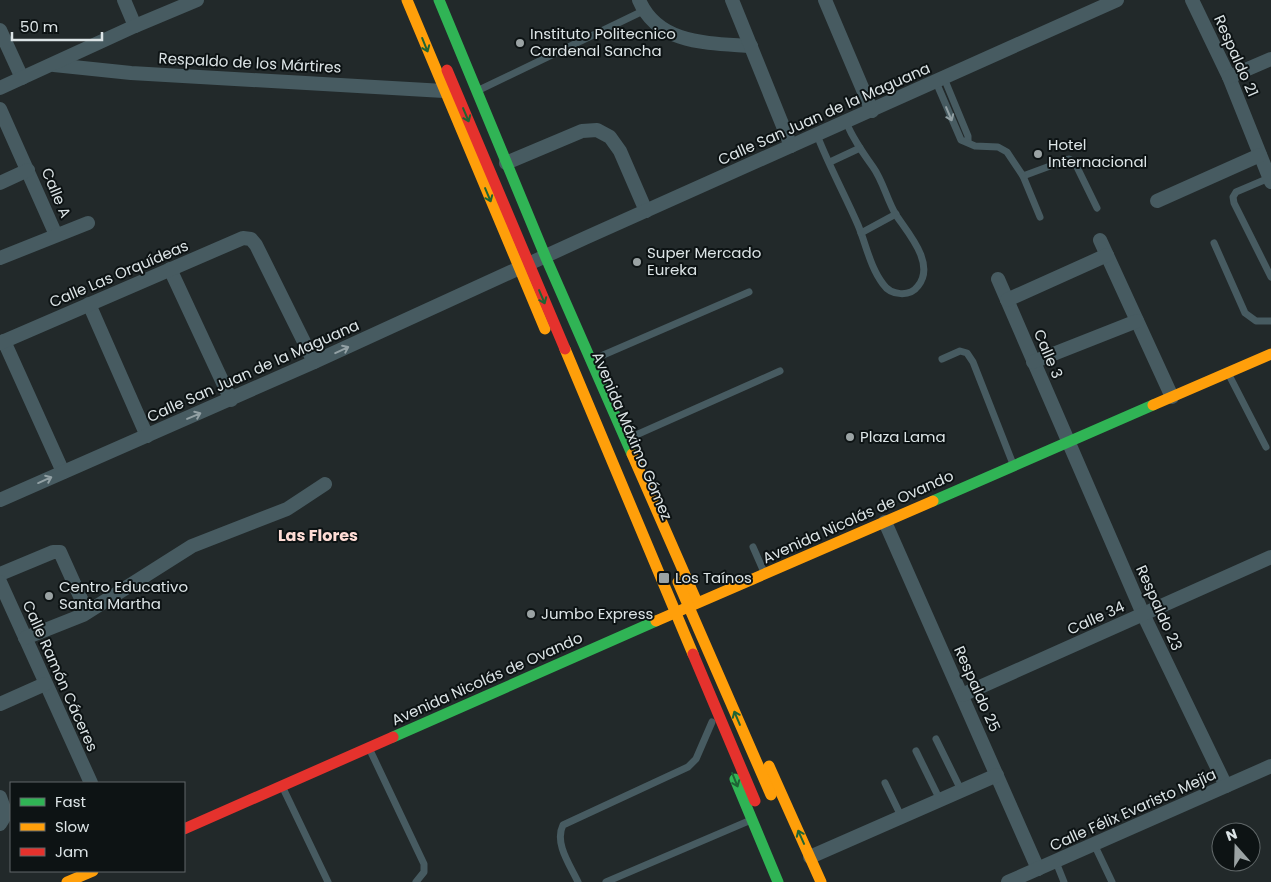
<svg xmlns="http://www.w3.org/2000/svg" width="1271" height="882" viewBox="0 0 1271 882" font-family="Poppins,sans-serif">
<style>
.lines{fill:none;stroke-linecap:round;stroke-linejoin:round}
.lane{stroke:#475b61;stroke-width:7}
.street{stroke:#475b61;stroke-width:14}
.fast{stroke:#30b455;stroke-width:11}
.slow{stroke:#ff9f0a;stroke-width:11}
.jam{stroke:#e5322d;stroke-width:11}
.slow-bridge{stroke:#ff9f0a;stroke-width:11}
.jam-bridge{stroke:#e5322d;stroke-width:11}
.oneway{stroke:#1e6434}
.oneway2{stroke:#92a0a4}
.poi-dot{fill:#9ba3a4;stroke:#0d1314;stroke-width:2}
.labels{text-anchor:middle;stroke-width:4;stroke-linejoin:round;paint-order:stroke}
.poi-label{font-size:15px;fill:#dce4e6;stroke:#0d1314;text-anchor:start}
.street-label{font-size:15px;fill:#dce4e6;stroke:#0d1314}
.neighbourhood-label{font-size:16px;font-weight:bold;fill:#fedbd4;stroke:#0d1314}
</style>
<rect width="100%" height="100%" fill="#22292a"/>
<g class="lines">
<g class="lane">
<polyline points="944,78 968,136 968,142"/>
<polyline points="936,82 961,140 975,146 998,147 1007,152 1023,176 1069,159 1075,163 1097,208"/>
<polyline points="479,90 643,11"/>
<path d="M817,135C829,166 845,195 858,225C866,244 870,267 883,284C891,296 910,297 918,286C936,264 908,233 896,215C887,200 883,181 873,167C863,153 853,139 846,122"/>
<polyline points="830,162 860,148"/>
<polyline points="1023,176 1040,217"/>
<polyline points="1269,178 1236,192 1233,197 1234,203 1271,277"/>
<polyline points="861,233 896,214"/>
<polyline points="1214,243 1245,313 1256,321 1271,321"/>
<polyline points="601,356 749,292"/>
<polyline points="942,359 960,351 967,353 973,362 1013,464"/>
<polyline points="1228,373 1266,447"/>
<polyline points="627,439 780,371"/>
<polyline points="753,547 764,572"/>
<polyline points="936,739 961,790"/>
<polyline points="369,748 424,864 424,872 416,882"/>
<polyline points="916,751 940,800"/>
<polyline points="885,783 901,816"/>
<polyline points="282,786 328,882"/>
<polyline points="1094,844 1112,882"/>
<polyline points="1056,862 1064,882"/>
<path d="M578,882C570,865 554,843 563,825L688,767L696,759L712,722"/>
<polyline points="606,882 751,820"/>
</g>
<g class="street">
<polyline points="124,0 135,26"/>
<path d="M639,0C658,45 709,43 751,46"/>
<polyline points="732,0 791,146"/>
<polyline points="825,0 872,111"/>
<polyline points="1192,0 1229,77 1271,182"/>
<polyline points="0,30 22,78"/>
<polyline points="54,65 131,73 444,91"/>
<polyline points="1229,77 1271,59"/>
<polyline points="0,88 135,26 197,0"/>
<polyline points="0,109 56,235"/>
<polyline points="506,163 582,131 597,130 610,137 620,151 646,211"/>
<polyline points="0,183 28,170"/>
<polyline points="1157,201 1260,155"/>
<polyline points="1100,240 1172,397"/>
<polyline points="0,258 88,223"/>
<polyline points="170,269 231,400"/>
<polyline points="998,279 1143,614 1226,786"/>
<polyline points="1007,300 1107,255"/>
<polyline points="89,304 147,436"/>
<polyline points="4,341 63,472"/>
<polyline points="0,343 243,238 251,239 256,245 314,362"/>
<polyline points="1033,362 1137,321"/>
<polyline points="0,500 314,362 585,238 1117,0"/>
<polyline points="885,522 1038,869"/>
<polyline points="0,574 53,552 60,552 87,612"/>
<polyline points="0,582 91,783"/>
<polyline points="25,638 83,615 192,546 287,509 325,484"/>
<polyline points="962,695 1271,557"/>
<polyline points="0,704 45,684"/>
<polyline points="0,797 6,814 0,824"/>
<polyline points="810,857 997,775"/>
<polyline points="1008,882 1271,766"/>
</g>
<g class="fast">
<polyline points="439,0 546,258 632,454"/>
<polyline points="933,501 1153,405"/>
<polyline points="393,737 656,621"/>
<polyline points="735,779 778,882"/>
</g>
<g class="slow">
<polyline points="407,0 545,329"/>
<polyline points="1153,405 1271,354"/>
<polyline points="632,454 696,600"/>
<polyline points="656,621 933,501"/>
<polyline points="769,766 821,882"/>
<polyline points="67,882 93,871"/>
</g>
<polyline class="jam" points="184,829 393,737"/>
<g class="slow-bridge">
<polyline points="565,349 693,654"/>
<polyline points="678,582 771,795"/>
</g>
<g class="jam-bridge">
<polyline points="447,70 565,349"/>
<polyline points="693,654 755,801"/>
</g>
</g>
<defs><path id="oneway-shaft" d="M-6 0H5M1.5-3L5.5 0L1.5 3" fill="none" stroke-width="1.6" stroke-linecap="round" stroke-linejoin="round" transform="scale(1.25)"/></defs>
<g class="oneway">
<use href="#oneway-shaft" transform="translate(425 45) rotate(68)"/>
<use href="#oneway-shaft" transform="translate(466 115) rotate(67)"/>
<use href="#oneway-shaft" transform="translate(488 195) rotate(67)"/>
<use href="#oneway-shaft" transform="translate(542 297) rotate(67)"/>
<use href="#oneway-shaft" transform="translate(737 718) rotate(-113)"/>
<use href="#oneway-shaft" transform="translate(735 780) rotate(68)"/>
<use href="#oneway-shaft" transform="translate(801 837) rotate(-114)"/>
</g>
<g class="oneway2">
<use href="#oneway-shaft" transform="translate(949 114) rotate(67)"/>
<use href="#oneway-shaft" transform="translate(342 350) rotate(-25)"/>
<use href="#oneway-shaft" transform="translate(194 416) rotate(-23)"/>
<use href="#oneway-shaft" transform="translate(45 480) rotate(-24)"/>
</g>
<g class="poi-dot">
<circle cx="520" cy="43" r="5"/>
<circle cx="1038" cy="154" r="5"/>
<circle cx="637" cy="262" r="5"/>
<circle cx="850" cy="437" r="5"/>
<rect x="658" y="572" width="12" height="12" rx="2.5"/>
<circle cx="49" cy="596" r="5"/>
<circle cx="531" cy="614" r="5"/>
</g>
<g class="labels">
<g class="poi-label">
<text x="530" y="39">Instituto Politecnico<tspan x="530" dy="17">Cardenal Sancha</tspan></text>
<text x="1048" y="150">Hotel<tspan x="1048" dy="17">Internacional</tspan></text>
<text x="647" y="258">Super Mercado<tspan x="647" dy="17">Eureka</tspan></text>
<text x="860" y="442">Plaza Lama</text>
<text x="675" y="583">Los Taínos</text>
<text x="59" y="592">Centro Educativo<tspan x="59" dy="17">Santa Martha</tspan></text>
<text x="541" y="619">Jumbo Express</text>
</g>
<g class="street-label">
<text transform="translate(1236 56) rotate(66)" y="5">Respaldo 21</text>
<text transform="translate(250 63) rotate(3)" y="5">Respaldo de los Mártires</text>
<text transform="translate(824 114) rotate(-24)" y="5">Calle San Juan de la Maguana</text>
<text transform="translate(56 193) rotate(67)" y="5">Calle A</text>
<text transform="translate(119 274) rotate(-23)" y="5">Calle Las Orquídeas</text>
<text transform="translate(1048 354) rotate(67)" y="5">Calle 3</text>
<text transform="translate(253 371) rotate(-24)" y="5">Calle San Juan de la Maguana</text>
<text transform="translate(632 436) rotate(67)" y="5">Avenida Máximo Gómez</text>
<text transform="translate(858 517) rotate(-24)" y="5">Avenida Nicolás de Ovando</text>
<text transform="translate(1159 608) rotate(66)" y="5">Respaldo 23</text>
<text transform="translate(1096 618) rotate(-24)" y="5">Calle 34</text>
<text transform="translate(60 676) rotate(66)" y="5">Calle Ramón Cáceres</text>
<text transform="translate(487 679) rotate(-24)" y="5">Avenida Nicolás de Ovando</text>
<text transform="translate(977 689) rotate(66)" y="5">Respaldo 25</text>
<text transform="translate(1133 810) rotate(-24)" y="5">Calle Félix Evaristo Mejía</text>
</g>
<g class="neighbourhood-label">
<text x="318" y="541">Las Flores</text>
</g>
</g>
<rect x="10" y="782" width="175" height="90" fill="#0d1314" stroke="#606768"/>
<rect x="20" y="798" width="25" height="8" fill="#30b455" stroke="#606768"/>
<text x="55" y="807" font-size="15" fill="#dce4e6">Fast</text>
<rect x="20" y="823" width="25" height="8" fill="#ff9f0a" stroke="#606768"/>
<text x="55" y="832" font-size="15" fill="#dce4e6">Slow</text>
<rect x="20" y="848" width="25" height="8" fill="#e5322d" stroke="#606768"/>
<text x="55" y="857" font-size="15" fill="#dce4e6">Jam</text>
<g transform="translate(1236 847) rotate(340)"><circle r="24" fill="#0d1314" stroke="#606768"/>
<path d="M0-4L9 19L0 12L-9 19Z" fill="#9ba3a4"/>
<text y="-8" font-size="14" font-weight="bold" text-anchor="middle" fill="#dce4e6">N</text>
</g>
<path d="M12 32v8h90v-8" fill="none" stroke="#dce4e6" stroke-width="2.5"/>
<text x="20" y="32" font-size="15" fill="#dce4e6" stroke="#0d1314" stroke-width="4" paint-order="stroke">50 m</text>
</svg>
